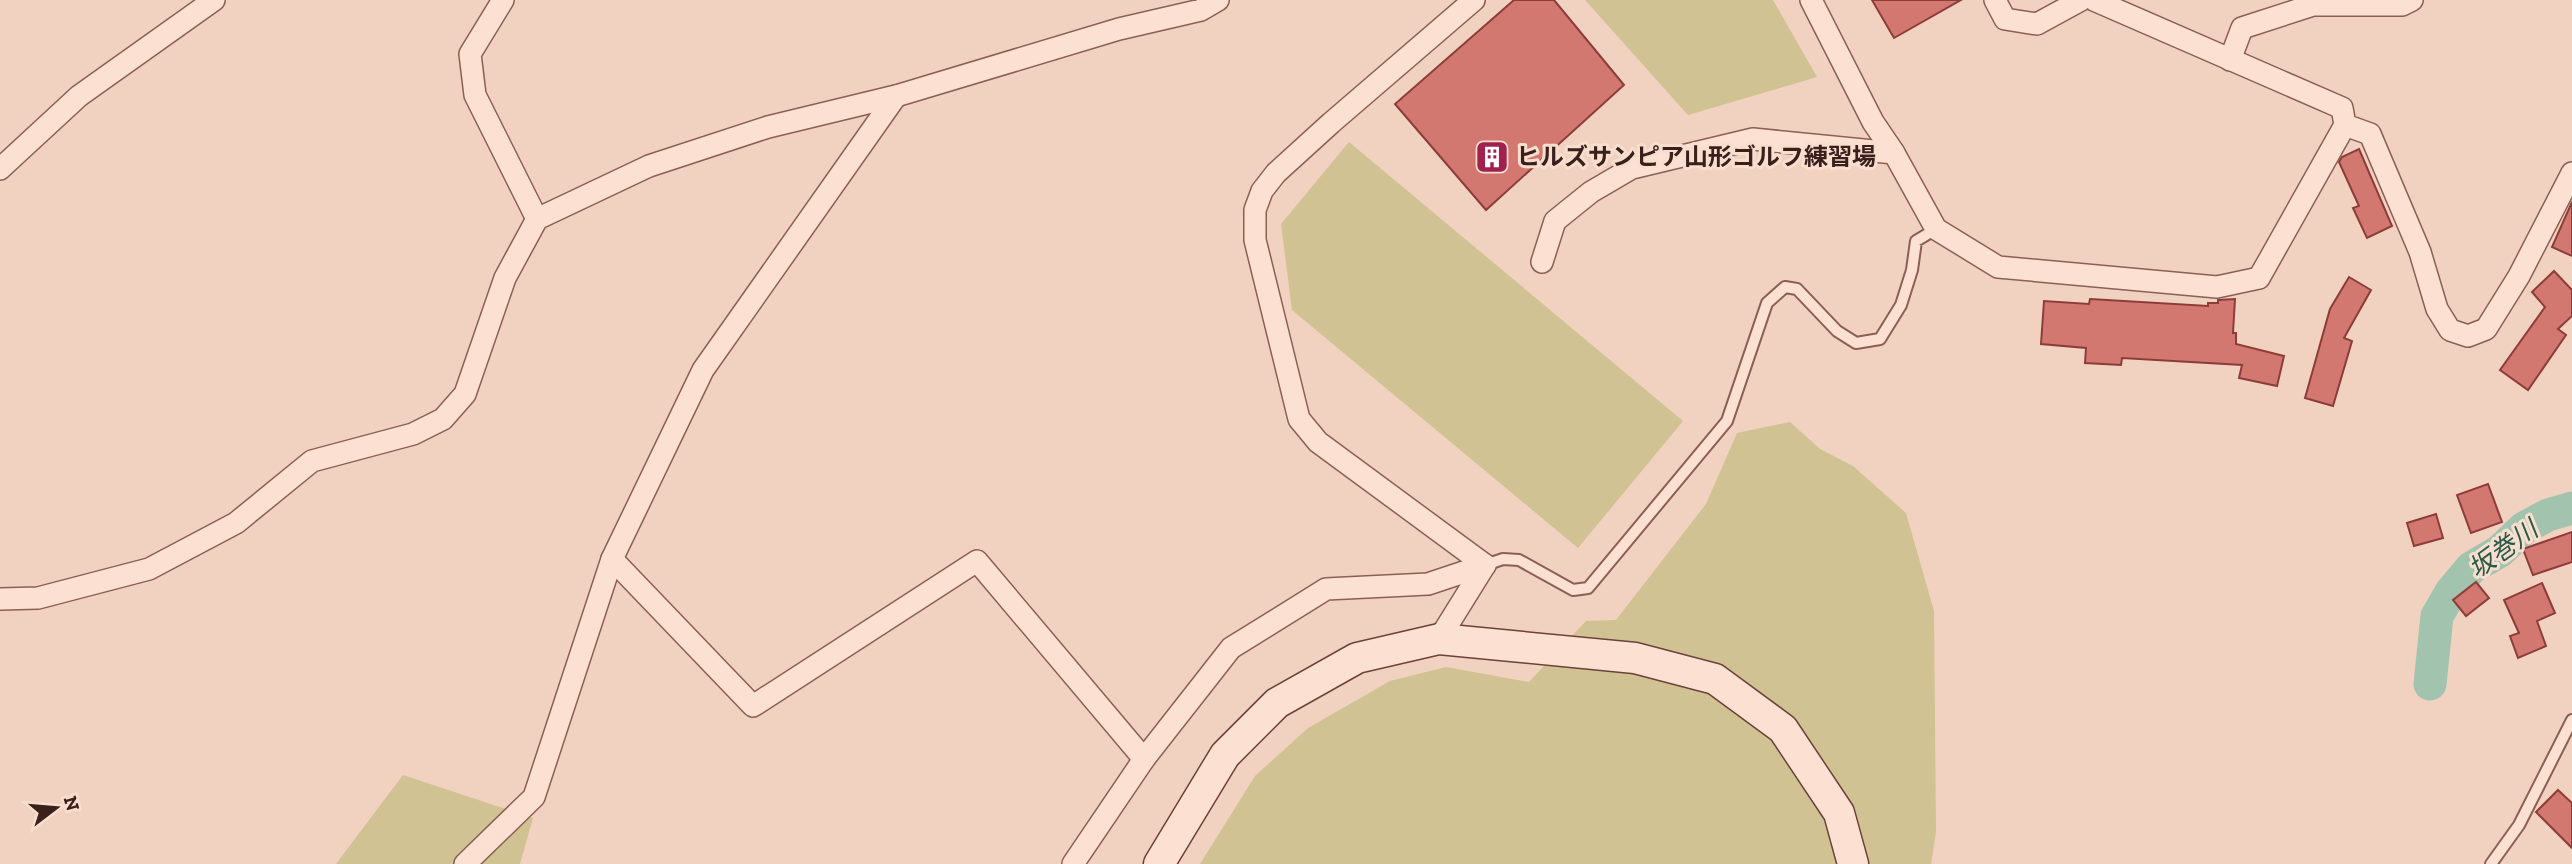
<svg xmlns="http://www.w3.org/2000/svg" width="2572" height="864" viewBox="0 0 2572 864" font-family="'Zilla Slab','Noto Sans JP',serif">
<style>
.green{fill:#d0c292}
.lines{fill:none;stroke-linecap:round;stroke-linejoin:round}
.river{stroke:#a2c3ae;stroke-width:33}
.building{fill:#d37871;stroke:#8d3d39;stroke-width:2}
.lane-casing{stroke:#8c5f56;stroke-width:14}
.street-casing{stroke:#8c5f56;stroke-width:24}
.secondary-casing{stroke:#6d4139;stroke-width:33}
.lane{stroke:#fce1d3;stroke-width:10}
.street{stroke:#fce1d3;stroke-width:21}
.secondary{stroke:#fce1d3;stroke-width:30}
.labels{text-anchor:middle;stroke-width:6;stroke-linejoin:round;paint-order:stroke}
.poi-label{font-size:24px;font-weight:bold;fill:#3a201b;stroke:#f8decf;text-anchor:start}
.water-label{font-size:26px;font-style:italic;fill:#295b46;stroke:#f8decf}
</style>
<rect width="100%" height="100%" fill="#f1d1bf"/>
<g class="green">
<polygon points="1585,0 1773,0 1817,77 1688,115"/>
<polygon points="1349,142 1683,421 1578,548 1292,310 1281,224"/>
<polygon points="1790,422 1820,449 1853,466 1906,513 1934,611 1936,832 1931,864 1200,864 1255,776 1308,728 1390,681 1446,667 1529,682 1586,621 1616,620 1706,504 1737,433"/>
<polygon points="403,775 533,818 520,864 336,864"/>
</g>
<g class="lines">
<polyline class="river" points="2430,684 2437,616 2451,592 2471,568 2500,551 2524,528 2548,515 2572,508"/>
</g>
<g class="building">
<polygon points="1514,0 1554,0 1624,85 1486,210 1395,104"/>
<polygon points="1872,0 1961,0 1894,38"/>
<polygon points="2359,149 2392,226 2367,238 2353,208 2359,206 2339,162 2342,157"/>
<polygon points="2572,202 2572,256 2552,247"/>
<polygon points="2554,271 2572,290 2572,316 2558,329 2566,335 2528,390 2500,370 2545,307 2532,292"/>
<polygon points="2349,277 2371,290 2344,338 2352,341 2333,406 2305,398 2330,309"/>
<polygon points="2090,299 2208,306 2208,303 2218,303 2218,300 2235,299 2233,333 2236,333 2236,344 2284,356 2277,386 2239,378 2242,365 2122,358 2121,365 2085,363 2086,348 2041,344 2044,301 2089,304"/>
<polygon points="2488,484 2502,522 2471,533 2457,495"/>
<polygon points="2436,514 2443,538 2414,546 2407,523"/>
<polygon points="2572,532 2572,562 2533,575 2523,549"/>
<polygon points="2476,582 2489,598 2466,616 2453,600"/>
<polygon points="2542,583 2555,613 2537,621 2546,646 2518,658 2510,636 2519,633 2504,600"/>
<polygon points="2558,790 2572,803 2572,848 2536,812"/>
</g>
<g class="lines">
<defs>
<g id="lane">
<polyline points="1485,565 1503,559 1519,560 1573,590 1588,588 1727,421 1767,303 1785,287 1797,289 1837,331 1856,343 1880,339 1901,305 1912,270 1916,241 1936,229"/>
<polyline points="2491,864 2519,825 2572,720"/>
</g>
<g id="street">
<polyline points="503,0 470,54 475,95 537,219"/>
<polyline points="1474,0 1331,123 1276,173 1262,191 1255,210 1255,240 1299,419 1318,442 1485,565"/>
<polyline points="1811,0 1873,122 1894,153 1936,229 1998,267 2217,287 2259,278 2345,125 2342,108 2094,0"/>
<polyline points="1995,0 2005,19 2037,24 2081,0"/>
<polyline points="2230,60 2242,28 2313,5 2402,5 2412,0"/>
<polyline points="2345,125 2370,134 2420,252 2437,309 2450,330 2468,336 2486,329 2519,276 2572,173"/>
<polyline points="0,169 79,96 214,0"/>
<polyline points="1542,262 1555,221 1591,192 1632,168 1753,139 1894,153"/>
<polyline points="612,559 753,706 977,561 1144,759"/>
<polyline points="0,599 38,598 149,569 236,523 312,461 413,434 443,419 465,394 505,278 537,219 649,166 768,127 896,96 1119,29 1201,10 1218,0"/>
<polyline points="1439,639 1485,565"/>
<polyline points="465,864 534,797 612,559 703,370 896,96"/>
<polyline points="1073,864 1144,759 1231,648 1326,589 1428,584 1485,565"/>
</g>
<polyline id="secondary" points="1159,864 1225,755 1277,703 1357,658 1439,639 1635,658 1715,679 1783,729 1839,813 1853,864"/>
</defs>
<use href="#lane" class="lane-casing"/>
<use href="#street" class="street-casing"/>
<use href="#secondary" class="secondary-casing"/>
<use href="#lane" class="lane"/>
<use href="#street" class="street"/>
<use href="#secondary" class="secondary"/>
</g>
<defs>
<symbol id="building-square" viewBox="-11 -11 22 22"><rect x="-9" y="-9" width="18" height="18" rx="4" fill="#a0214e" stroke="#f8decf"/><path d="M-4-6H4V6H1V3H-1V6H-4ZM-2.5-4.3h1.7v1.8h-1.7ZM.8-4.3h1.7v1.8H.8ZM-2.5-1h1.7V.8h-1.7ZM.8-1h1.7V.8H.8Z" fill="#fff"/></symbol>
</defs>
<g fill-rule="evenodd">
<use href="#building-square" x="1473" y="138" width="38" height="38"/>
</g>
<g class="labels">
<g class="poi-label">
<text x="1516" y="165">ヒルズサンピア山形ゴルフ練習場</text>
</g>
<g class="water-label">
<text transform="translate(2503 549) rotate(-36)" y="9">坂巻川</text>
</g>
</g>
<g transform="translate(56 808) rotate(74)" stroke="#f8decf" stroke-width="5" paint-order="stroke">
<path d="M0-5L12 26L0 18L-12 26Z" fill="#3a201b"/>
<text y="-10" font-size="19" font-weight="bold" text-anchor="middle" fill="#3a201b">N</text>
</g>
</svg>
